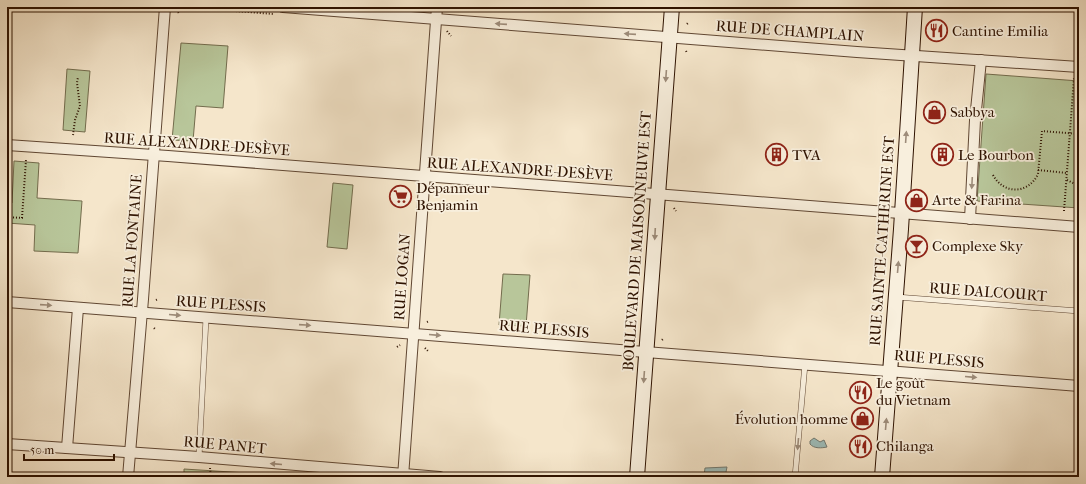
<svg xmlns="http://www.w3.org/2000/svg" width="1086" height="484" viewBox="0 0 1086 484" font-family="'IM FELL French Canon',serif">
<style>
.green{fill:#b8c69a;stroke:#736c4d}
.water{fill:#9dbebc;stroke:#717971}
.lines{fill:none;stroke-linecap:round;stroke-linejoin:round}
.lane-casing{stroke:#604733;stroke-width:6}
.street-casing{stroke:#604733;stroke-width:12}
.secondary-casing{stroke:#2e1200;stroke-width:16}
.path{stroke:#2e1200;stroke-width:2;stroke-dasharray:1 2;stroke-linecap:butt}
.lane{stroke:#f8efdd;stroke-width:5}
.street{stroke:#f8efdd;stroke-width:10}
.secondary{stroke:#f8efdd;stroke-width:14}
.oneway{fill:#9d8c7a}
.labels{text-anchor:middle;stroke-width:3.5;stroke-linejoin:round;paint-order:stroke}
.street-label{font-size:15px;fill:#2e1200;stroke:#f8efdd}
.poi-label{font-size:15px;fill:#2e1200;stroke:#f8efdd;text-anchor:start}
</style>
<rect width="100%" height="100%" fill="#f5e6cb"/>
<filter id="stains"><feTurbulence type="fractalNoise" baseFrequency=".005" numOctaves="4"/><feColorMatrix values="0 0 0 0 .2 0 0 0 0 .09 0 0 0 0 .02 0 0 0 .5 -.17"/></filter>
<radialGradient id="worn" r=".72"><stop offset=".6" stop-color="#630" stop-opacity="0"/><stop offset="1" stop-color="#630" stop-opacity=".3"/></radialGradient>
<g class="green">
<polygon points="181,43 228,46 223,108 196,106 193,141 172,140"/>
<polygon points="67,69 90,71 85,132 63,130"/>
<polygon points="986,74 1079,81 1079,208 977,201"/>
<polygon points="14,161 39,163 37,198 82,201 78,253 34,251 35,225 7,223 7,203 12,203"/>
<polygon points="333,183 353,185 347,249 327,247"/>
<polygon points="503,274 530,275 526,326 499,325"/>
<polygon points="184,469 309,477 184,477"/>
</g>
<g class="water">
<path d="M814,438L820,442L824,440L827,447C822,448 814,449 810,444V441Z"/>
<polygon points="727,467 725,477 704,476 705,468"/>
</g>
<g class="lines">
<defs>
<g id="lane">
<polyline points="896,297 1079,311"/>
<polyline points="199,457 206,318"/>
<polyline points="795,477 805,364"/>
</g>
<g id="street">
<polyline points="283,7 857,52 1079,67"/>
<polyline points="7,145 168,156 1079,227"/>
<polyline points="970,219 975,120 981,60"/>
<polyline points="7,302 1079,386"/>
<polyline points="7,444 199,457 440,477"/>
<polyline points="67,448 78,308"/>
<polyline points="128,477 143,299 165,7"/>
<polyline points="403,477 437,7"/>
</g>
<g id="secondary">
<polyline points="637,477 672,7"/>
<polyline points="882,477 901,229 915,7"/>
</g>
</defs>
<use href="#lane" class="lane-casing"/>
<use href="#street" class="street-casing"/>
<use href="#secondary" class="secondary-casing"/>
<g class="path">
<polyline points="182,7 274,14"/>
<polyline points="178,12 180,14"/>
<polyline points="687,24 689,22"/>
<polyline points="447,31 451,36"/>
<polyline points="686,51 687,53"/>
<polyline points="73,135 75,120 80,106 77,83 78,77"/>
<polyline points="1038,170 1067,173"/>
<path d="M993,175C1003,194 1028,195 1038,174L1042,131L1079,134"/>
<polyline points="1067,180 1079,186"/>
<polyline points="674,208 676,211"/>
<polyline points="1064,211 1074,78"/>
<polyline points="7,217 22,218 26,160"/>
<polyline points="129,297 130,298"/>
<polyline points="156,300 158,299"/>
<polyline points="399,317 402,319"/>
<polyline points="427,322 429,321"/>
<polyline points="154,328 156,330"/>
<polyline points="511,328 511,326"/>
<polyline points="662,340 664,338"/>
<polyline points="397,347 400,345"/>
<polyline points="425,348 428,351"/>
<polyline points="210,468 211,477"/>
</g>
<use href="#lane" class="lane"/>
<use href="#street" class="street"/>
<use href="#secondary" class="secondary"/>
</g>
<defs><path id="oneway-solid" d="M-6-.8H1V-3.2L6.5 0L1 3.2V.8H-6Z"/></defs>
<g class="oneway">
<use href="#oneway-solid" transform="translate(501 24) rotate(-176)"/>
<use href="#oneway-solid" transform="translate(630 34) rotate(-176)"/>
<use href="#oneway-solid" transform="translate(666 76) rotate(94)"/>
<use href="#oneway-solid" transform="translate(906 137) rotate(-86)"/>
<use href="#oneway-solid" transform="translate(972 183) rotate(93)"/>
<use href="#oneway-solid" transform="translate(655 234) rotate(93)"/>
<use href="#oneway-solid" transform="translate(898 267) rotate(-85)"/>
<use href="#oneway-solid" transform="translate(46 305) rotate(4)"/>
<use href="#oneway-solid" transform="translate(175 315) rotate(5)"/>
<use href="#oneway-solid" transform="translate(305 325) rotate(4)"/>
<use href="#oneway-solid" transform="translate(435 335) rotate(5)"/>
<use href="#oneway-solid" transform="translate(644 377) rotate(94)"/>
<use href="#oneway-solid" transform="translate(971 377) rotate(5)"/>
<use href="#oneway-solid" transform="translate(886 424) rotate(-85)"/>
<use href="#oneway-solid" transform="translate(798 444) rotate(95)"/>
<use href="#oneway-solid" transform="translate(276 464) rotate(-175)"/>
</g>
<defs>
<symbol id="restaurant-ring" viewBox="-11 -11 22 22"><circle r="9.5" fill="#f8efdd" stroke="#8f2418" stroke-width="1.5"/><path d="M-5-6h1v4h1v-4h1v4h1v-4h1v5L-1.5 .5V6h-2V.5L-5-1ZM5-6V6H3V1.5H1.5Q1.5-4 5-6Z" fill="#8f2418"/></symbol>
<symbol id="shop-ring" viewBox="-11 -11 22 22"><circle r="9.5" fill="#f8efdd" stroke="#8f2418" stroke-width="1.5"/><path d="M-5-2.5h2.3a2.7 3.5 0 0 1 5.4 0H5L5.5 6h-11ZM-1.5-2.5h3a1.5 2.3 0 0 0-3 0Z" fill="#8f2418"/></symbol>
<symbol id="building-ring" viewBox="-11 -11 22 22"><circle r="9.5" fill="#f8efdd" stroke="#8f2418" stroke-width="1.5"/><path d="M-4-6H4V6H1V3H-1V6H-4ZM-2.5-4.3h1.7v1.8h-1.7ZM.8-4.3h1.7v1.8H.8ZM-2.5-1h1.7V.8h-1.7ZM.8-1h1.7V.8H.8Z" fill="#8f2418"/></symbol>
<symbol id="supermarket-ring" viewBox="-11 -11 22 22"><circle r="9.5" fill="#f8efdd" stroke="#8f2418" stroke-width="1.5"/><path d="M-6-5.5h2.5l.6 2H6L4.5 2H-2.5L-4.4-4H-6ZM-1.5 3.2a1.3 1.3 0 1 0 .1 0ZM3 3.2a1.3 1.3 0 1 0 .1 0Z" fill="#8f2418"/></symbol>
<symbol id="bar-ring" viewBox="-11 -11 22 22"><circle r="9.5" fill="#f8efdd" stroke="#8f2418" stroke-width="1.5"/><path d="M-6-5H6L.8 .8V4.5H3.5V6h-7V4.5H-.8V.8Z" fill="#8f2418"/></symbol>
</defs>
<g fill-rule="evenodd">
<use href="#restaurant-ring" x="924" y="18" width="25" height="25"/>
<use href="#shop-ring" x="922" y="100" width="25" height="25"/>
<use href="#building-ring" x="764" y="142" width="25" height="25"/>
<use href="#building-ring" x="930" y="142" width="25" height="25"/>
<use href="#supermarket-ring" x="388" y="184" width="25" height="25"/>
<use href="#shop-ring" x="904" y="188" width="25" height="25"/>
<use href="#bar-ring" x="904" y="234" width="25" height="25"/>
<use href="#restaurant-ring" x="848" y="380" width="25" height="25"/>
<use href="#shop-ring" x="850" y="406" width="25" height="25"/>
<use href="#restaurant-ring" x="848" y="434" width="25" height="25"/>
</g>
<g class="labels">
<g class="street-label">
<text transform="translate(790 31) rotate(4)" y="5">RUE DE CHAMPLAIN</text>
<text transform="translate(197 144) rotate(4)" y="5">RUE ALEXANDRE-DESÈVE</text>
<text transform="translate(520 169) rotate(4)" y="5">RUE ALEXANDRE-DESÈVE</text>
<text transform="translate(132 241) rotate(-86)" y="5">RUE LA FONTAINE</text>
<text transform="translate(637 241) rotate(-86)" y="5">BOULEVARD DE MAISONNEUVE EST</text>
<text transform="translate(882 241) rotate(-86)" y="5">RUE SAINTE-CATHERINE EST</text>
<text transform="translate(402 277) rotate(-86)" y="5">RUE LOGAN</text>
<text transform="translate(988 292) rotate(4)" y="5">RUE DALCOURT</text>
<text transform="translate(221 304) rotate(4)" y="5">RUE PLESSIS</text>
<text transform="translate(544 329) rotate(5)" y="5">RUE PLESSIS</text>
<text transform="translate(939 359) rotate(5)" y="5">RUE PLESSIS</text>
<text transform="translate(225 445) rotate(5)" y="5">RUE PANET</text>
</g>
<g class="poi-label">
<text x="952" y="36">Cantine Emilia</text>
<text x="950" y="117">Sabbya</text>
<text x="792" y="160">TVA</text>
<text x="958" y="160">Le Bourbon</text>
<text x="416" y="193">Dépanneur<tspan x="416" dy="17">Benjamin</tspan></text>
<text x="932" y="205">Arte &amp; Farina</text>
<text x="932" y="251">Complexe Sky</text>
<text x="876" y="388">Le goût<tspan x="876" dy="17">du Vietnam</tspan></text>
<text x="848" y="424" text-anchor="end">Évolution homme</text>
<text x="876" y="451">Chilanga</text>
</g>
</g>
<rect width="1086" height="484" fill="none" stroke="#f5e6cb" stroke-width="24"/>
<rect x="8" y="8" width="1070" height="468" fill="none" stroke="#2e1200" stroke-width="2"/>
<rect x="12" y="12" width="1062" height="460" fill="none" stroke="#2e1200"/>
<path d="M24 454v6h90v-6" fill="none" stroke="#2e1200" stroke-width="2"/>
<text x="30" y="454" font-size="12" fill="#2e1200" stroke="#f8efdd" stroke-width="3" paint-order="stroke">50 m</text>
<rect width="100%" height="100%" filter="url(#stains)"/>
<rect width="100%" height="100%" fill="url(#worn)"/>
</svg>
